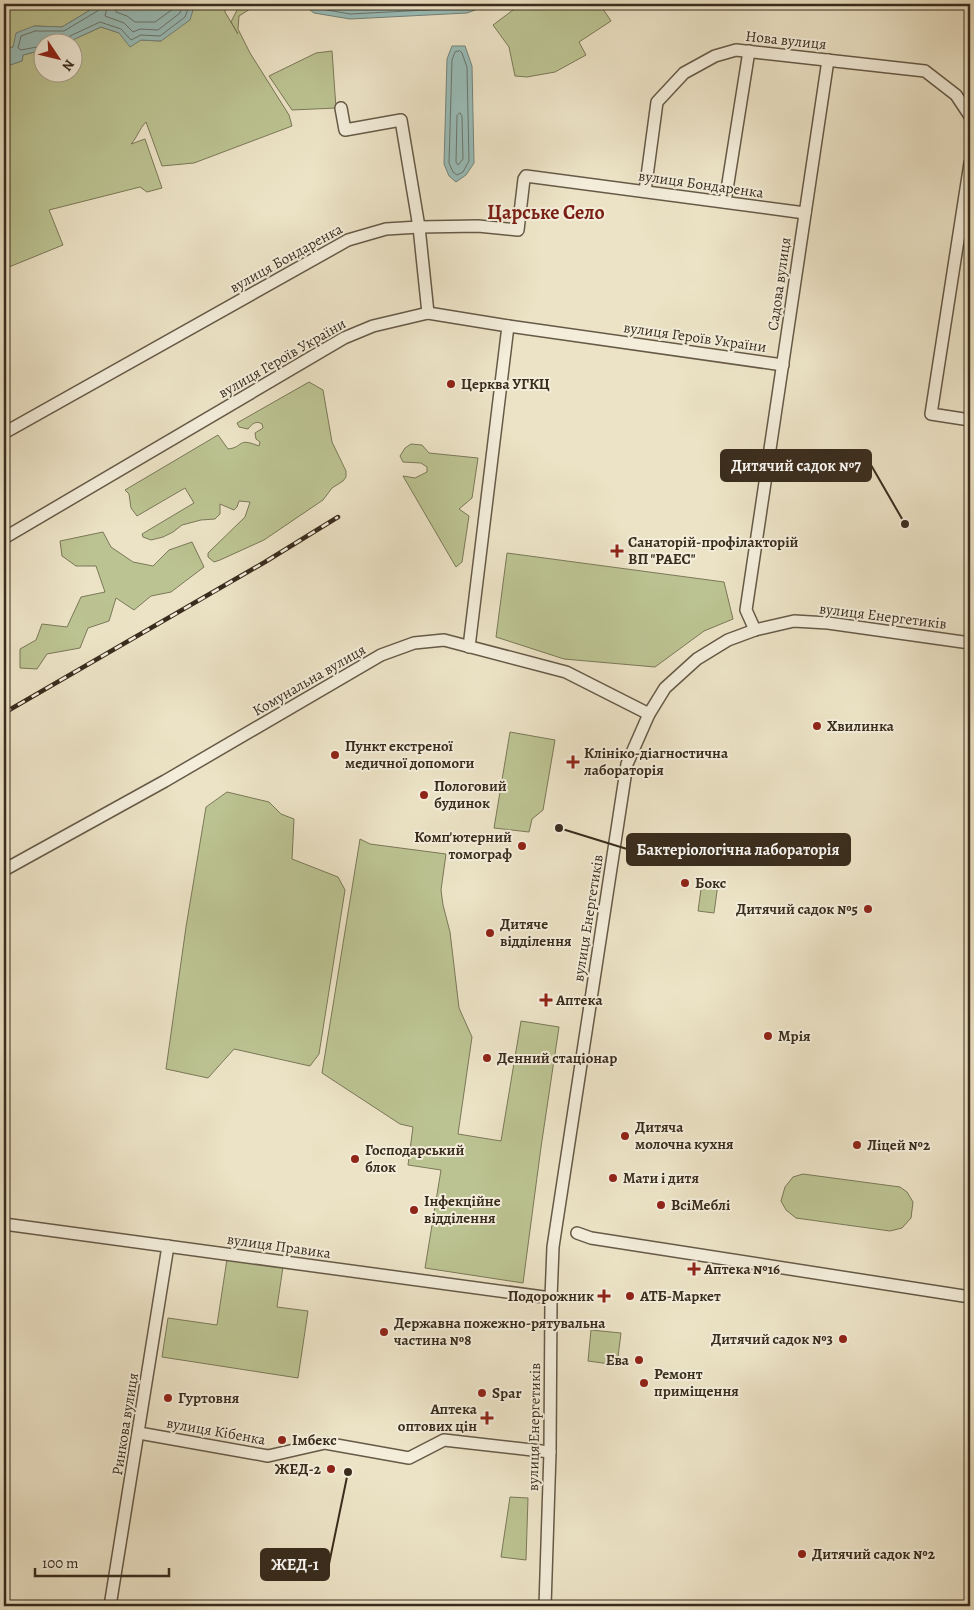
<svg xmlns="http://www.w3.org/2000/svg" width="974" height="1610" viewBox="0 0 974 1610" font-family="Alegreya,serif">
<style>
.green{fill:#bcc392;stroke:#7a7858}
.water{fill:#99bdb9;stroke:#73837b}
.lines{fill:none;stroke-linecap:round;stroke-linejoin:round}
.shore{stroke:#69746b;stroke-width:1}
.minor-casing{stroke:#665a47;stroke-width:14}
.minor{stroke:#f3edda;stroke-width:11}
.rail-casing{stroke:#392c1d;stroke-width:4.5}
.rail{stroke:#f3edda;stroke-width:2.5;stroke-dasharray:8;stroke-linecap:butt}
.poi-dot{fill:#8f2418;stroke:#f3edda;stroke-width:2}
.labels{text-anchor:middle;stroke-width:4;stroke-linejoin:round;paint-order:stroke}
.street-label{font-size:15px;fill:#392c1d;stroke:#f3edda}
.poi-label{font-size:15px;font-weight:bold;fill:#392c1d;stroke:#f3edda;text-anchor:start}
.district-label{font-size:20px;font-weight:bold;fill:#7a1f14;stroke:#f3edda}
.leader{fill:none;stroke:#392c1d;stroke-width:2}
.callout-dot{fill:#392c1d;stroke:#f3edda;stroke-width:2}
.callout{fill:#392c1d;stroke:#392c1d;stroke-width:2}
.callout-label{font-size:16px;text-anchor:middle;font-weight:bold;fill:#fff}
</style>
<rect width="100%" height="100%" fill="#ece3c6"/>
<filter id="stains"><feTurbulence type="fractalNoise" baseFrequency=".004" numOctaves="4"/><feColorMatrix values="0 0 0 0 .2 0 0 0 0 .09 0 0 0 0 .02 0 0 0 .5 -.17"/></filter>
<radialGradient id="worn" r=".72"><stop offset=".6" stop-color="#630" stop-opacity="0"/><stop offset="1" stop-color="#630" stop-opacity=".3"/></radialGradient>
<g class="green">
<polygon points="4,4 100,4 62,27 34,26 13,47 4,49"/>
<path d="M191,4H225V12L238,34L231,22L237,10V4H258L239,16L238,29L250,53L289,115L292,126L194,163L162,166L146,122C139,129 137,138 131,144L145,139L162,188L147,192L140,187L49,210L63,245L4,269V67L22,61L23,55L42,50V72H72V42H68L101,27L141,40L161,41L194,7Z"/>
<polygon points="521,4 605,4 601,6 611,21 579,42 586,55 555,72 527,77 515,76 509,47 493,25"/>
<polygon points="332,51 336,108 292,110 269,76 316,53"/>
<path d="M309,382L323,390L332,442L346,471V477L343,481L332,488L323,500L264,540L220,560L214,562L208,557V553L245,517L250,502L239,501L237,507L234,510L220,504V514L215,519L201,520L182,525L173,532L163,537L151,540L143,537L142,534L194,503L185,488L137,516L131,508L129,494L125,490L218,435L228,449C245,447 236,437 259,446L260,442L256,439L255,433L263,428L262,424C256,420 252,424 248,429L239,427L237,423Z"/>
<polygon points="411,444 422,445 429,453 478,458 472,498 459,509 469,516 462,562 456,567 403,476 415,478 427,472 427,467 421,463 403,462 400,456 405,448"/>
<polygon points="103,532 111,547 133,562 153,566 169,550 192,542 204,567 171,592 151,596 134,610 116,598 109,621 88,628 80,648 47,654 37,669 20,668 20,649 36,640 42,624 67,627 81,597 105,592 96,566 76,566 62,556 60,541"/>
<polygon points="507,553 724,582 733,619 704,631 655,667 564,659 496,637"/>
<polygon points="510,732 555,740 543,810 532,819 529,832 494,828"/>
<polygon points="227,792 269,802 281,814 294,819 292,859 338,877 345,890 319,1054 310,1066 234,1049 208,1078 166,1069 186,927 206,807"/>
<polygon points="360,839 370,844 446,854 441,890 443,905 450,932 459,1008 472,1037 458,1134 501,1141 521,1021 559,1027 541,1147 523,1283 425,1268 441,1170 408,1165 413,1127 400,1124 322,1073"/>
<polygon points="702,882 718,884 714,913 698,911"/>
<polygon points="803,1174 900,1187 907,1192 913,1202 911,1218 902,1228 890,1231 796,1218 786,1210 781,1201 785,1187 793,1177"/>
<polygon points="227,1259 283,1267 277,1307 308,1311 298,1378 162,1357 168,1318 217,1325"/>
<polygon points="591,1330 621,1333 617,1365 588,1361"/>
<polygon points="510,1497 528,1498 526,1560 501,1557"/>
</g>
<g class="water">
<polygon points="100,4 191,4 194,7 190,20 161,41 141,40 130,47 119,33 101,27 68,42 42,42 42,50 23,55 22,61 4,67 4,49 13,47 16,33 34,26 62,27"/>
<polygon points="302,4 492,4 467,13 350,19 314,13"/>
<polygon points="452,46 465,46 472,66 474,163 466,175 456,182 449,176 444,164 447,59"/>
</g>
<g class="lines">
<g class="shore">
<polyline points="108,4 105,16 124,23 133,32 140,29 158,30 180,13 182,4"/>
<polyline points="115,4 116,12 127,16 135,22 155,22 173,9 174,4"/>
<polyline points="310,4 316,8 350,14 466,8 478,4"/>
<polyline points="327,4 351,8 429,4"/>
<polyline points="67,42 70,36 100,22 121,29 131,40 141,35 160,36 185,17 188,9 188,4"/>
<polyline points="42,46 21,50 18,48 21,36 35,31 64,31 99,10 101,4"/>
<polygon points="460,51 462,53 467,67 469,161 463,172 457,175 453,172 449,163 452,60 455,52"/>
<polygon points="460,113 462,116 463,159 458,165 456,162 457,116"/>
</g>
<defs>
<g id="minor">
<polyline points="341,108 345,130 401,120 419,227 428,313"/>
<polyline points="970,163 931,414 970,420"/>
<polyline points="645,191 657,102 684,73 715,56 736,50 925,71 956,95 970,116"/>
<polyline points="725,202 749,51"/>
<polyline points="4,433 348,240 386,229 419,227 478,226 518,230 524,179 526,176 805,213"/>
<polyline points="4,538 344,338 373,326 428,313 508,326 783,365"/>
<polyline points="755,630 746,610 828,60"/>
<polyline points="469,647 508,326"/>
<polyline points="4,870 165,781 381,655 414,643 444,640 566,672 649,714"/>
<polyline points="4,1224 551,1298"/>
<polyline points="577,1233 591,1238 970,1297"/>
<polyline points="139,1433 268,1456 325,1443 409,1458 444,1440 550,1452"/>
<polyline points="110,1606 168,1246"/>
<polyline points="545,1606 550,1452 551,1298 553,1247 627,764 649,714 665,688 697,659 728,640 755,630 794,621 828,623 970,643"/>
</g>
</defs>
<use href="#minor" class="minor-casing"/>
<use href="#minor" class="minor"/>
<defs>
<polyline id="rail" points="4,713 265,562 338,517"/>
</defs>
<use href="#rail" class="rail-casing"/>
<use href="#rail" class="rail"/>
</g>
<g class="poi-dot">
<circle cx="451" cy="384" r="5"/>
<path d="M614.5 543.5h5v5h5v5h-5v5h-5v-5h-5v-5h5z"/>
<circle cx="817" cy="726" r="5"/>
<circle cx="335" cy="755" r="5"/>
<path d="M570.5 754.5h5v5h5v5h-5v5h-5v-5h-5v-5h5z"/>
<circle cx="424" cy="795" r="5"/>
<circle cx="522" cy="846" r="5"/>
<circle cx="685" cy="883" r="5"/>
<circle cx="868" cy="909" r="5"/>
<circle cx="490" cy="933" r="5"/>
<path d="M543.5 992.5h5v5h5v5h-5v5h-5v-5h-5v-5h5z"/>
<circle cx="768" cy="1036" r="5"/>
<circle cx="487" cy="1058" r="5"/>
<circle cx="625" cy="1136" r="5"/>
<circle cx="857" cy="1145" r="5"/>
<circle cx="355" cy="1159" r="5"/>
<circle cx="613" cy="1178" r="5"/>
<circle cx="661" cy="1205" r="5"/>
<circle cx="414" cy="1210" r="5"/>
<path d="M691.5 1261.5h5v5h5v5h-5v5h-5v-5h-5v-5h5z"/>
<path d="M601.5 1288.5h5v5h5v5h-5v5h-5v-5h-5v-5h5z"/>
<circle cx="630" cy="1296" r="5"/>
<circle cx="384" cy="1332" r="5"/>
<circle cx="843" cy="1339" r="5"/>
<circle cx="639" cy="1360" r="5"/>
<circle cx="644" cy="1383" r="5"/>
<circle cx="482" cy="1393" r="5"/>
<circle cx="168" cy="1398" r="5"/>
<path d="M484.5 1410.5h5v5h5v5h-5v5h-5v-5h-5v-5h5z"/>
<circle cx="282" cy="1440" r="5"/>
<circle cx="331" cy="1469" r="5"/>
<circle cx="802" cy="1554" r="5"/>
</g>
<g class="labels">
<g class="street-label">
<text transform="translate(786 40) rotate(6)" y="5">Нова вулиця</text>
<text transform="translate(701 184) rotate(8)" y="5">вулиця Бондаренка</text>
<text transform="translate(286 258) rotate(-29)" y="5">вулиця Бондаренка</text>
<text transform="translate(779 284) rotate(-82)" y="5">Садова вулиця</text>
<text transform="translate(695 337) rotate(8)" y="5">вулиця Героїв України</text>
<text transform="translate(282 358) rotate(-30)" y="5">вулиця Героїв України</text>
<text transform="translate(883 616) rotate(7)" y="5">вулиця Енергетиків</text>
<text transform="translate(309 680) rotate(-30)" y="5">Комунальна вулиця</text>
<text transform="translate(588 918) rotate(-81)" y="5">вулиця Енергетиків</text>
<text transform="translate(279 1246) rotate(8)" y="5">вулиця Правика</text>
<text transform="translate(125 1424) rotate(-81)" y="5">Ринкова вулиця</text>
<text transform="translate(534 1427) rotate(-89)" y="5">вулиця Енергетиків</text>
<text transform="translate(216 1431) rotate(10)" y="5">вулиця Кібенка</text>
</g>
<g class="poi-label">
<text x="461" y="389">Церква УГКЦ</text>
<text x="628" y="547">Санаторій-профілакторій<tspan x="628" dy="17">ВП "РАЕС"</tspan></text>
<text x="827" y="731">Хвилинка</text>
<text x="345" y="751">Пункт екстреної<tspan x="345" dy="17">медичної допомоги</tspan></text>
<text x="584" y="758">Клініко-діагностична<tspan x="584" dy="17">лабораторія</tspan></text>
<text x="434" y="791">Пологовий<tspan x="434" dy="17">будинок</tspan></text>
<text x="512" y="842" text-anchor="end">Комп'ютерний<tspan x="512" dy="17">томограф</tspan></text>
<text x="695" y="888">Бокс</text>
<text x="858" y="914" text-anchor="end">Дитячий садок №5</text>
<text x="500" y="929">Дитяче<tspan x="500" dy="17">відділення</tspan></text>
<text x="556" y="1005">Аптека</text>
<text x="778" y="1041">Мрія</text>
<text x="497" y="1063">Денний стаціонар</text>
<text x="635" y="1132">Дитяча<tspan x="635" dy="17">молочна кухня</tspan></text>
<text x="867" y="1150">Ліцей №2</text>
<text x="365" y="1155">Господарський<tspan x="365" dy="17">блок</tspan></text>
<text x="623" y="1183">Мати і дитя</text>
<text x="424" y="1206">Інфекційне<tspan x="424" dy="17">відділення</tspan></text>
<text x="671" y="1210">ВсіМеблі</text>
<text x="704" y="1274">Аптека №16</text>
<text x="594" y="1301" text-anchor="end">Подорожник</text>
<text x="640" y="1301">АТБ-Маркет</text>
<text x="394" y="1328">Державна пожежно-рятувальна<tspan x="394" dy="17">частина №8</tspan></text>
<text x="833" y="1344" text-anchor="end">Дитячий садок №3</text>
<text x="629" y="1365" text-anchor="end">Ева</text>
<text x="654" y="1379">Ремонт<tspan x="654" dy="17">приміщення</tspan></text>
<text x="492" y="1398">Spar</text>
<text x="178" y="1403">Гуртовня</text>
<text x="477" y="1414" text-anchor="end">Аптека<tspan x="477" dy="17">оптових цін</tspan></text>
<text x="292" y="1445">Імбекс</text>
<text x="321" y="1474" text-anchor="end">ЖЕД-2</text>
<text x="812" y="1559">Дитячий садок №2</text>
</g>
<g class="district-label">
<text x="546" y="219">Царське Село</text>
</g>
</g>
<path class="leader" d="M905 524L871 465M559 828L627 849M348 1472L329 1564"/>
<g class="callout-dot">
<circle cx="905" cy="524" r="5"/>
<circle cx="559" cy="828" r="5"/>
<circle cx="348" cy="1472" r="5"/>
</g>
<g class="callout">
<rect x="721" y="450" width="150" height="31" rx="5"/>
<rect x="627" y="834" width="223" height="31" rx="5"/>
<rect x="261" y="1549" width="68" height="31" rx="5"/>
</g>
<g class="callout-label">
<text x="796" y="471">Дитячий садок №7</text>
<text x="738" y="855">Бактеріологічна лабораторія</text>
<text x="295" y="1570">ЖЕД-1</text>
</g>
<rect width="974" height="1610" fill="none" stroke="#ece3c6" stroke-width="20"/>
<rect x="5" y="5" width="964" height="1600" fill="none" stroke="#392c1d" stroke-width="2.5"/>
<rect x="10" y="10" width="954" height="1590" fill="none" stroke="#392c1d"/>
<g transform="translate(58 58) rotate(125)"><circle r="24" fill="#f3edda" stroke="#a9a08e"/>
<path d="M0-4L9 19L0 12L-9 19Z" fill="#8f2418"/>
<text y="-8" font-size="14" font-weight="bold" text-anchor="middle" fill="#392c1d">N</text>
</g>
<path d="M35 1568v8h134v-8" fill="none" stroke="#392c1d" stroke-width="2.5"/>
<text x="42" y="1568" font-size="15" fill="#392c1d" stroke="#f3edda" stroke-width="4" paint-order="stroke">100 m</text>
<rect width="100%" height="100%" filter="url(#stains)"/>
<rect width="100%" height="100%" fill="url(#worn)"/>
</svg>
